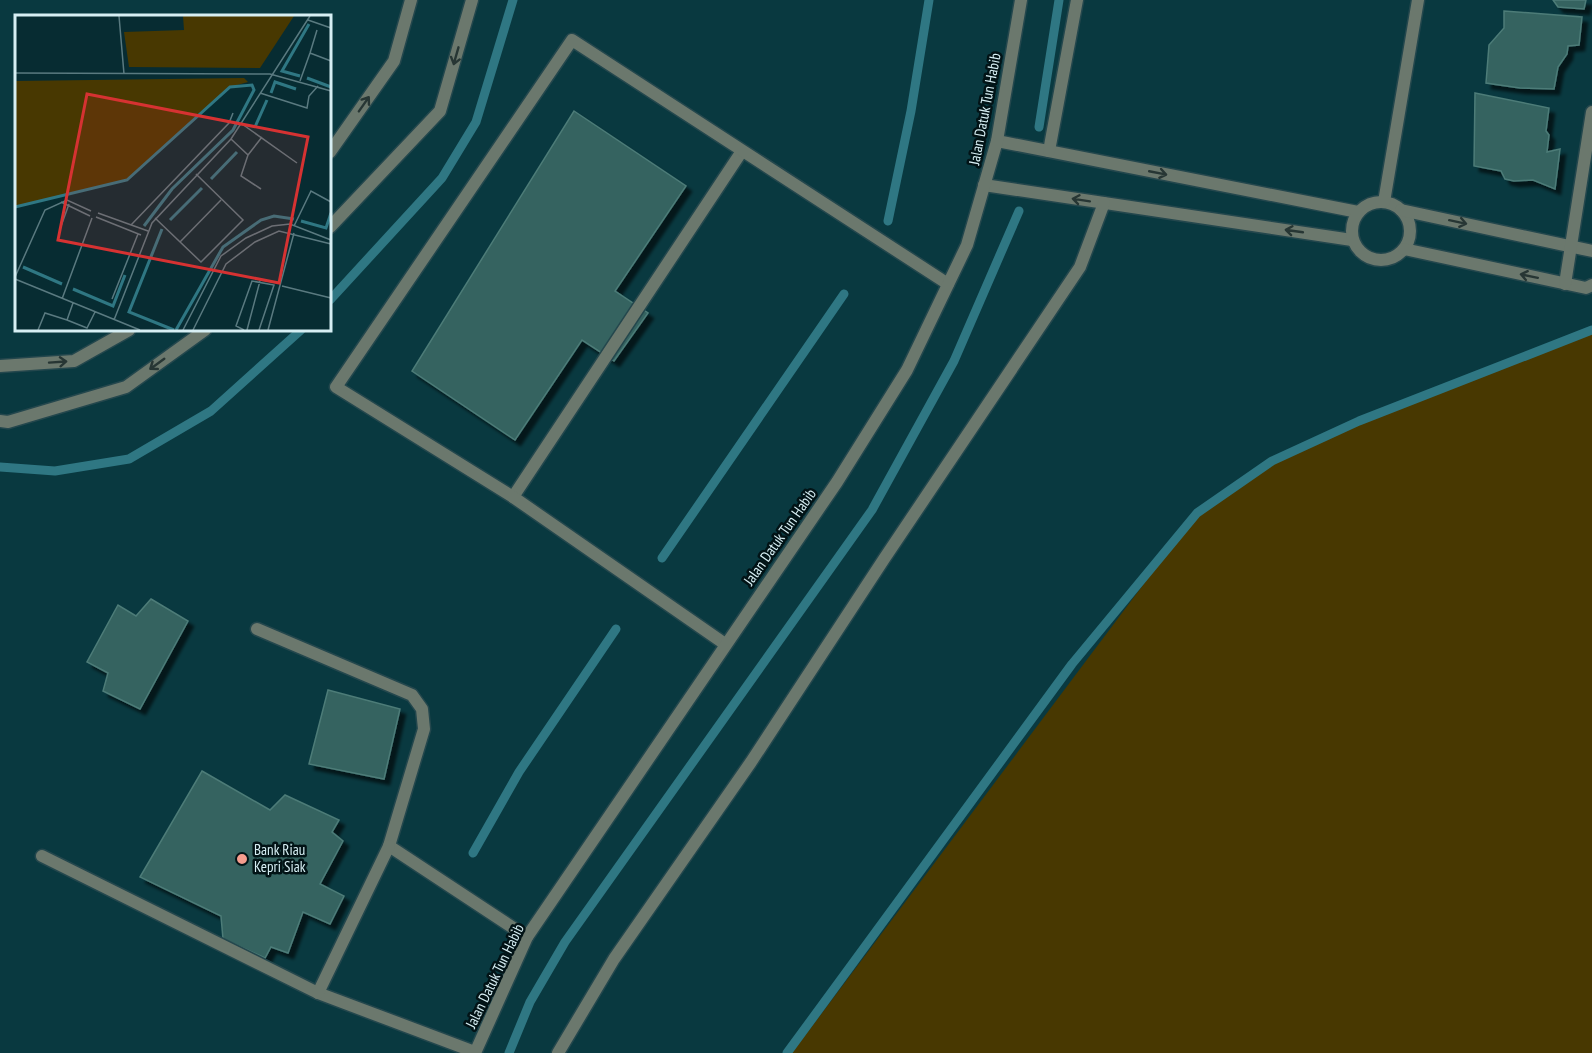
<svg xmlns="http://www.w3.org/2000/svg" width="1592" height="1053" viewBox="0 0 1592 1053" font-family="'PT Sans Narrow',sans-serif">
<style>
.built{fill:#093940;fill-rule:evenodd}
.green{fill:#483801}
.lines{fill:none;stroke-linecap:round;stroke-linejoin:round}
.stream{stroke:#2f7783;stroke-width:9}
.building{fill:#346360;stroke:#4d7c78;stroke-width:1.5;filter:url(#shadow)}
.service-casing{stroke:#24474d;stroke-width:15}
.minor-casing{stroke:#24474d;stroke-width:15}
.service{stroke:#6b786d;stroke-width:12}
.minor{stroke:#6b786d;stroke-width:12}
.oneway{stroke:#273634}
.poi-dot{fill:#f59d8e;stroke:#021316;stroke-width:2}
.labels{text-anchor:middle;stroke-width:5;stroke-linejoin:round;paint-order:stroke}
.street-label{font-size:15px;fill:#d7eff4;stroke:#021316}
.poi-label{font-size:15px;fill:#d7eff4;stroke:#021316;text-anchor:start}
.inset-river{fill:none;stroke:#2f7783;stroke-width:3}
.inset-road{fill:none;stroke:#5a7a80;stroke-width:1.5}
.view{fill:#d63232;fill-opacity:0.15;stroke:#d63232;stroke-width:3}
.inset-edge{fill:none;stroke:#d7eff4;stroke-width:3}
</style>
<defs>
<filter id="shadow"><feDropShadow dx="5.5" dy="5.5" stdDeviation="1.5" flood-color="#0009"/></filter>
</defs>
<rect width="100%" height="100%" fill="#072c32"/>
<path class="built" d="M0,0H1592V1053H0ZM16,16H330V330H16Z"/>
<polygon class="green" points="1592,330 1592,1053 792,1053 1197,513 1272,461 1359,421"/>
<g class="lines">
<g class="stream">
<polyline points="1039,127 1059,0"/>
<polyline points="888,221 911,111 929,0"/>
<polyline points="330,300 442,178 476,122 513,0"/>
<polyline points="0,467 55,471 129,459 211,411 301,330"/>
<polyline points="662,558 844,294"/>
<polyline points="473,853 519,772 616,629"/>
<polyline points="509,1053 530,1002 565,942 872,510 954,361 1019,211"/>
<polyline points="787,1053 1072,664 1197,513 1272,461 1359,421 1592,330"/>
</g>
</g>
<g class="building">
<polygon points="1553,0 1586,0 1584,9 1558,7"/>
<polygon points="1504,11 1582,17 1579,45 1568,46 1567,54 1558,67 1554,89 1520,88 1486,83 1489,45 1504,28"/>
<polygon points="1475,93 1549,108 1546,131 1549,135 1547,152 1560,149 1555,189 1533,180 1514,181 1505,179 1501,171 1474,166"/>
<polygon points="574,111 686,186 615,291 648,313 614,361 582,340 515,440 412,371"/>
<polygon points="151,599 188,621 140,709 103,691 108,673 87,662 118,605 136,616"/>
<polygon points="328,690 400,709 384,779 309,764"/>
<polygon points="202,771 270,810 285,795 339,820 332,832 343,841 320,884 344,896 330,924 303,912 288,953 271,947 265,958 223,939 221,916 140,877"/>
</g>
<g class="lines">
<defs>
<g id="service">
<polyline points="997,141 1358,212"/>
<polyline points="1049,151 1077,0"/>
<polyline points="984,185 1352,240"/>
<circle cx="1381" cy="231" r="29"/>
<polyline points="1384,202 1418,0"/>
<polyline points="1401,210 1592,251"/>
<polyline points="1404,249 1586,288 1592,285"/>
<polyline points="1565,284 1592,112"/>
<polyline points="513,497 742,151"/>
<polyline points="257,629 412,695 422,709 424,729 389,846 527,937"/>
<polyline points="725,644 513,497 336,387 572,40 948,284"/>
<polyline points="42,856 318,993 475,1052"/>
<polyline points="318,993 389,846"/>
<polyline points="558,1053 614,959 751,762 884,559 1080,267 1104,203"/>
</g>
<g id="minor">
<polyline points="330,152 394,61 411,0"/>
<polyline points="330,227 440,111 472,0"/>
<polyline points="0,366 74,361 129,330"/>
<polyline points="0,421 8,422 126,387 205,330"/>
<polyline points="475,1053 527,937 837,482 907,370 967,245 997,141 1021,0"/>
</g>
</defs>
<use href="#service" class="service-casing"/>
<use href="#minor" class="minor-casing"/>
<use href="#service" class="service"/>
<use href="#minor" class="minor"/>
</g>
<defs><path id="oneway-shaft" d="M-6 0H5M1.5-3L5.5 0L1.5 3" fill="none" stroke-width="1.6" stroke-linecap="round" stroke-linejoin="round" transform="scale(1.5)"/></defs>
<g class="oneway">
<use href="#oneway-shaft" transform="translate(456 56) rotate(106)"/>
<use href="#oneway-shaft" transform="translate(364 104) rotate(-55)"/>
<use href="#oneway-shaft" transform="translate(1158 173) rotate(11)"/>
<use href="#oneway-shaft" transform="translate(1081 200) rotate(-171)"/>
<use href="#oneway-shaft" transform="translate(1458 222) rotate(12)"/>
<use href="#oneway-shaft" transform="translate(1294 231) rotate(-172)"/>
<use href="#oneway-shaft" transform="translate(1529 276) rotate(-168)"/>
<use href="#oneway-shaft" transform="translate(58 362) rotate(-4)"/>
<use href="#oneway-shaft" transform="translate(157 364) rotate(144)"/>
</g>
<circle class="poi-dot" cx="242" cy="859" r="6"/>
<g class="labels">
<g class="street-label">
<text transform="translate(985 109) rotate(-79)" y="5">Jalan Datuk Tun Habib</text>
<text transform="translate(780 537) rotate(-55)" y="5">Jalan Datuk Tun Habib</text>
<text transform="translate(495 976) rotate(-64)" y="5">Jalan Datuk Tun Habib</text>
</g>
<g class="poi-label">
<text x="254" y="855">Bank Riau<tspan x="254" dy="17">Kepri Siak</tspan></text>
</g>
</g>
<g transform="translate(15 15)">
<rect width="316" height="316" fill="#072c32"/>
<path d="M168,1H279L245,53L114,52L109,17L169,15ZM229,63L233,67L215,72L112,165L0,192V66Z" fill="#483801"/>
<path class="inset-river" d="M285,61L267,56L294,9M292,63L316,72M256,78L260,67L281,74M240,112L252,85M196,164L222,137M0,192L112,165L215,72L237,70L239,75L218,115L157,174L129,211M155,205L187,173M286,206L311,213L316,198M147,214L114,297L159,315M8,252L47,269M58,274L98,291L110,260M161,315L208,232L246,205L259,201L279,204"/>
<path class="inset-road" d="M104,1L109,59M293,5L316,13M295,38L302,15M0,58L255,59L316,76M285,66L295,38L316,46M245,78L292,93L294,81L303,71M227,109L282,148M216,124L233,140L226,161L246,174M233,140L247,122M46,187L75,201M83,198L133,216M81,202L126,220M140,203L186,247L228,205L181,159M116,210L214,108L218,98M279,211L296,176L316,187M45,214L54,189M165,227L206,185M0,262L30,195L52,185L76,196M0,264L125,315M267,271L316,283M47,284L77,203M97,284L123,219M58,288L52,305L72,313L80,297M99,305L137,208L216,124L295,1M23,315L30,298L52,305M168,315L206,241L231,223L257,211L275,209L316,225M178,315L211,249L240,227L264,216L316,229M229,315L221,311L237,266L259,270L244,315M232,315L245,266M253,315L279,218"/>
<path class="view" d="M72,79L293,122L264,268L43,225Z"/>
<rect width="316" height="316" class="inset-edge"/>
</g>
</svg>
